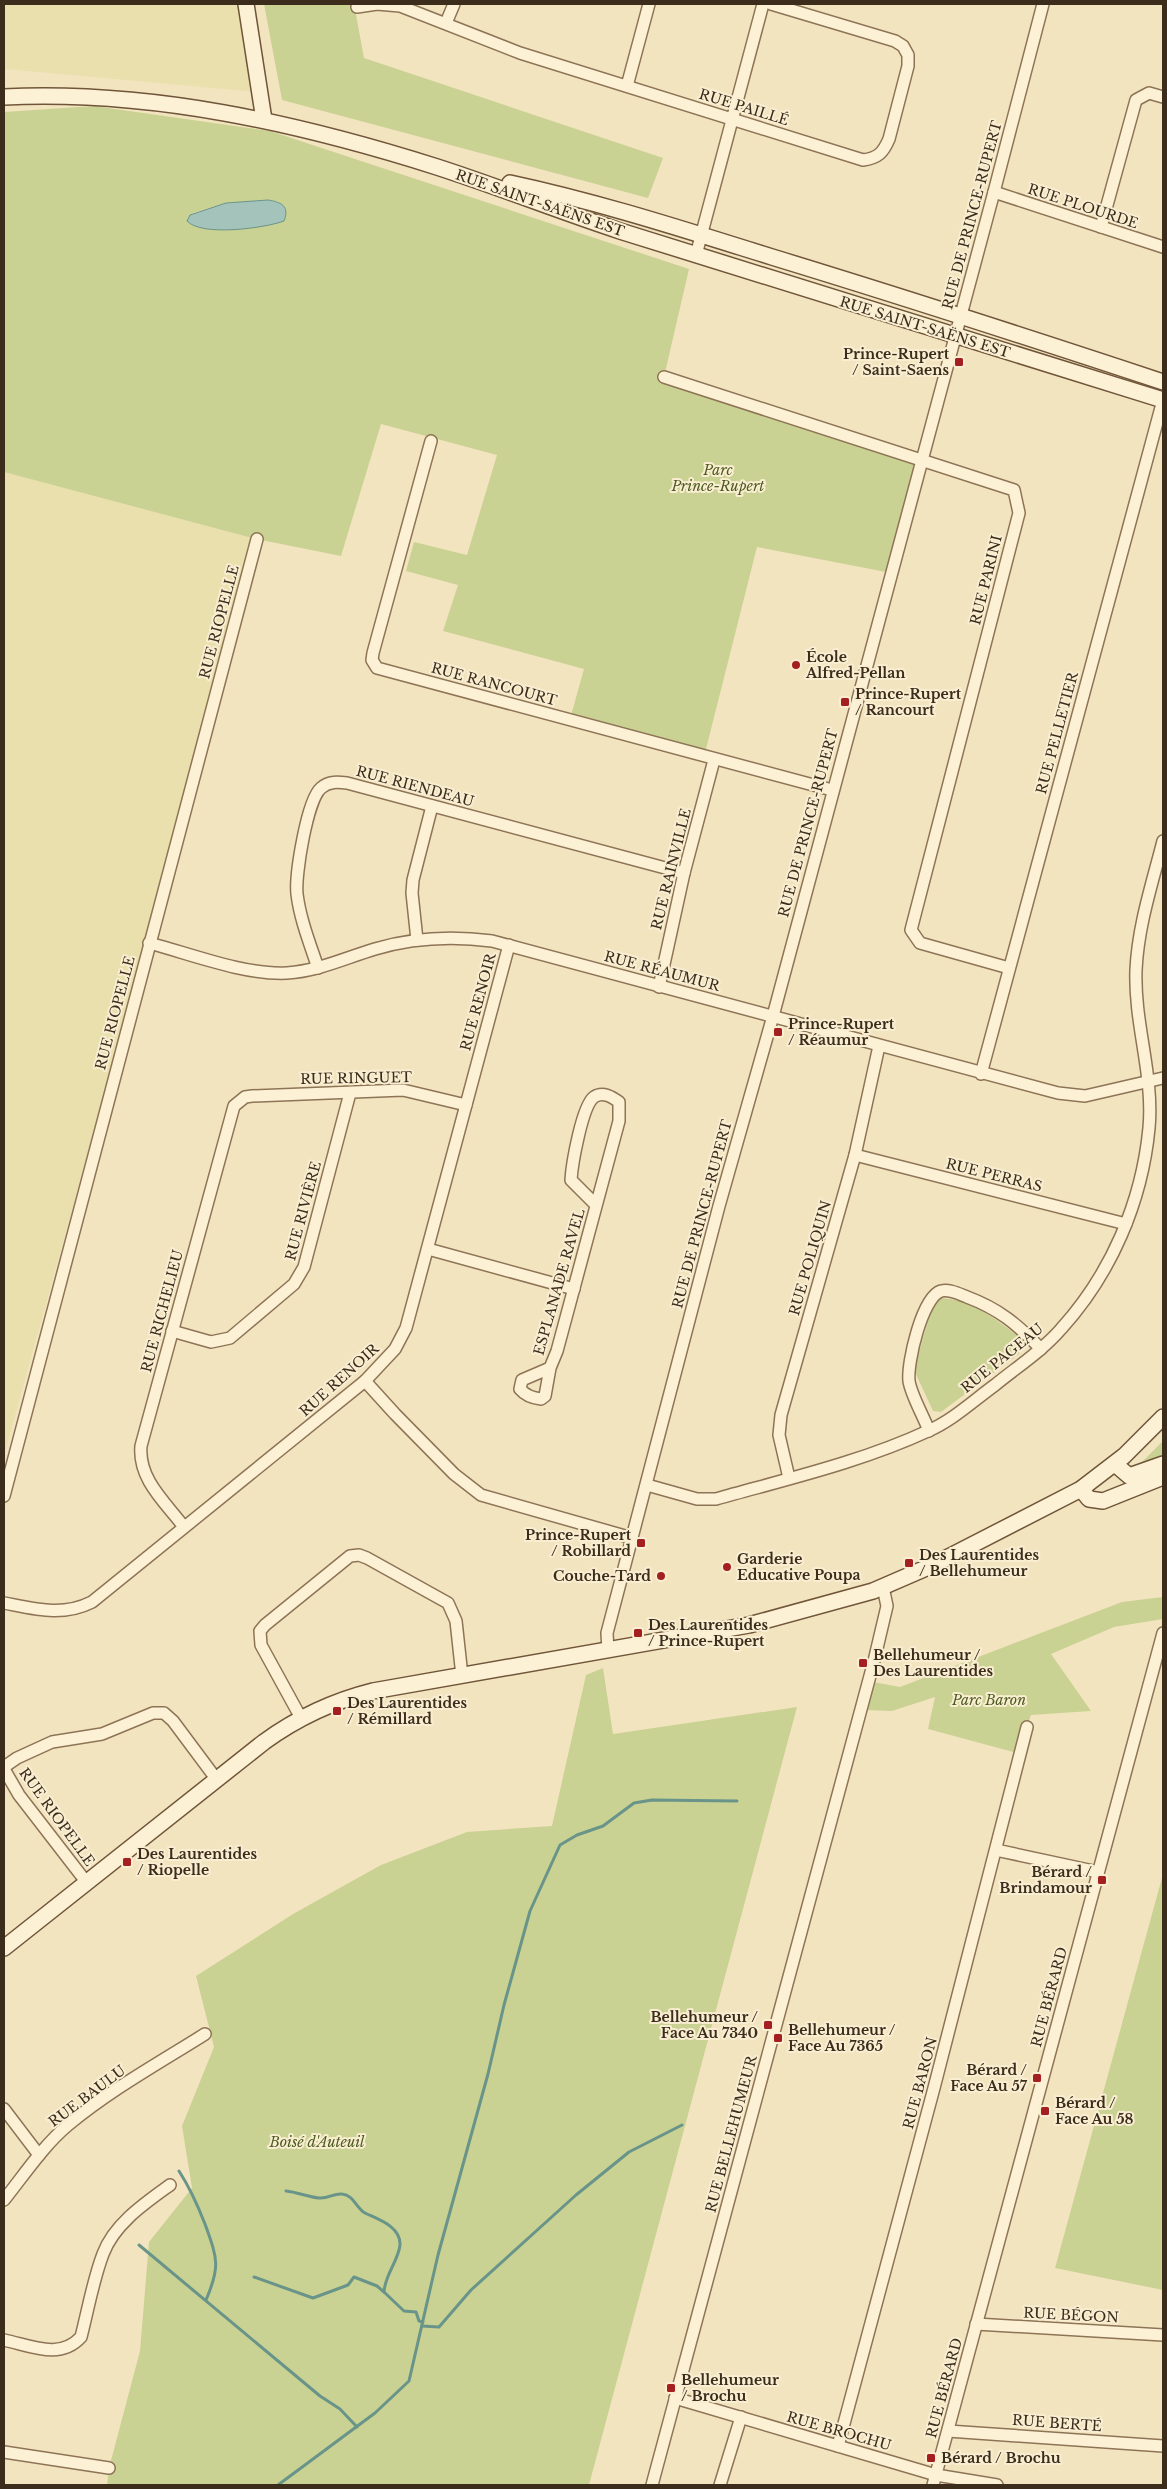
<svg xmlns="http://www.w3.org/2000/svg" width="1167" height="2489" viewBox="0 0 1167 2489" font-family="'Libre Baskerville',serif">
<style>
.farmland{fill:#e9e0ad}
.green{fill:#cad293;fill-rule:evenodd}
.water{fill:#a4c4bb;stroke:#699489}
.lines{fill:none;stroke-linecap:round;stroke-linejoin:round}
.stream{stroke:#699489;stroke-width:3}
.street-casing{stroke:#8e7456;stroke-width:14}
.secondary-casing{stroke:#705539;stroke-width:18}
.street{stroke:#fcf1d5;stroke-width:11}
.secondary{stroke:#fcf1d5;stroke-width:15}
.poi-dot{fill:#a41f1f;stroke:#f9eed1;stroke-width:2}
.labels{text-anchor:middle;stroke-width:4;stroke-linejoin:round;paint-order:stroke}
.street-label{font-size:14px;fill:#3c2c1c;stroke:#f9eed1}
.poi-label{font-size:14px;font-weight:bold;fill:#3c2c1c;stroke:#f9eed1;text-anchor:start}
.park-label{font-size:14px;font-style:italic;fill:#4c5b20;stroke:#f9eed1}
</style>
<rect width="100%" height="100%" fill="#f3e4c0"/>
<g class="farmland">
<polygon points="4,4 239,4 256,92 5,69"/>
<polygon points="4,472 257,539 4,1456"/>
</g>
<g class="green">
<polygon points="264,4 354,4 364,58 663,158 648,198 282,100"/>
<path d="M94,106L270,131L689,269L664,377L922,460L891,573L757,547L704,757L570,719L584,669L443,631L458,585L406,571L414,542L467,555L497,455L381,424L341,556L256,539L4,472V112ZM268,200L280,202L190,214L226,203Z"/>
<path d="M941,1298C971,1299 995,1319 1018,1336L1020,1346L1019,1354L941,1412L933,1411L914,1370L932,1306Z"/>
<polygon points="1163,1441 1163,1458 1133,1471"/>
<polygon points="1163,1597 1163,1619 1114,1627 1051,1654 1091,1711 1031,1715 1017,1753 928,1729 935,1697 892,1711 865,1710 873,1682 900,1687 1122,1602"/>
<polygon points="603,1668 613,1734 797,1707 589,2485 107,2485 109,2468 140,2351 149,2242 192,2188 182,2126 214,2047 196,1976 293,1914 381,1865 467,1832 552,1826 586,1675"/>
<polygon points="1163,1874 1163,2290 1055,2268"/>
</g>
<path class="water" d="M268,200C281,202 290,206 284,221C265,228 202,237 187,221L190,215L226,203Z"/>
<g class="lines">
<g class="stream">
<path d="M179,2171C190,2188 198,2206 205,2224C217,2258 221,2265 206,2300"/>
<path d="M286,2191C297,2192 308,2197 319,2198C328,2199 334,2193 342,2194C354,2195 356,2208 365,2213C377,2219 401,2226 400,2245C398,2262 385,2274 384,2292L404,2311L416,2312L419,2321L423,2322"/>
<polyline points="139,2245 320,2396 340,2409 357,2427"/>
<polyline points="254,2277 313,2298 348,2285 354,2277 377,2286 384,2292"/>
<polyline points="422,2326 439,2327 471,2290 576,2195 629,2152 682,2125"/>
<polyline points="278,2485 375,2413 409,2381 438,2255 488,2074 504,2005 530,1911 560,1845 577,1835 603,1826 634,1803 652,1800 737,1801"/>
</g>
<defs>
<g id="street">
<path d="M357,7L377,4L400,6L520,53L863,160C878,158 883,153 889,139L908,66V55L903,46L895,41L771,4"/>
<polyline points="446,23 454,4"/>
<polyline points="627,86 649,4"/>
<polyline points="994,192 1163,247"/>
<polyline points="1101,227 1136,100 1149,93 1163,97"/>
<polyline points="696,255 763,4"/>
<polyline points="664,377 1014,490 1019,513 911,930 920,943 1009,968"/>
<polyline points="431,441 373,653 372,660 377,668 832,790"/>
<polyline points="417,940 412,893 413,880 432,806"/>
<path d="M149,943C191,954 244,975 287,973C318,971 345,958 375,949C412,938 453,936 492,941L1058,1093L1085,1096L1163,1078"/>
<path d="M318,968C310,944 300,919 297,894C295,875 307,800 321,788C329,781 338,782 347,783L684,873"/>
<polyline points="659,987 684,873 714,760"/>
<polyline points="981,1074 1163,400"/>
<polyline points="855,1155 1126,1224"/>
<polyline points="428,1249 574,1289"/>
<polyline points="172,1331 211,1342 230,1338 294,1284 304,1267 350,1093"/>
<path d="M550,1368L522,1380L520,1389C525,1395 532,1398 541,1399L545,1396L550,1368L557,1351L619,1121V1102C612,1097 603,1091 594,1097C582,1106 572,1164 571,1180L596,1205"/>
<polyline points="365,1381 395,1414 454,1474 481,1495 632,1538"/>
<path d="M929,1431C924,1417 911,1395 909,1381C907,1363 922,1297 941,1291C950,1289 959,1294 967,1297C999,1309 1017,1324 1041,1349"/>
<polyline points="789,1478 779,1435 781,1415 855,1155 879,1046"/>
<path d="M647,1485L697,1499H716C787,1479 861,1462 928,1431C953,1420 973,1401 995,1385C1017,1367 1042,1351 1061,1329C1111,1274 1142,1202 1149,1128C1154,1075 1134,1024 1136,970C1138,926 1152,884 1163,841"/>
<polyline points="4,1496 257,539"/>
<path d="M184,1527C165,1502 138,1479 141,1446L234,1106L245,1097L252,1096L403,1090L466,1105"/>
<path d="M4,1603C35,1609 62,1617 92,1602L365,1381L395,1349L406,1328L509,945"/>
<polyline points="608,1651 607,1633 719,1206 773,1016 994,192 1043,4"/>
<polyline points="301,1718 261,1645 260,1631 265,1625 350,1556 359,1555 367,1558 448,1603 456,1621 462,1676"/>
<polyline points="4,1767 17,1758 52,1742 102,1734 153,1713 164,1713 173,1721 217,1780"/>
<polyline points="4,1769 19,1795 87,1883"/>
<polyline points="996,1850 1098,1872"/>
<polyline points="4,2109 39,2155"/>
<path d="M4,2200C24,2175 43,2146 68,2125C110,2090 159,2063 205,2034"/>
<polyline points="976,2324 1163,2335"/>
<path d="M4,2340C32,2346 60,2360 81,2337C88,2310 93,2280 103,2254C114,2224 145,2203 170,2185"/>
<polyline points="675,2398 936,2475 997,2485"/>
<polyline points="948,2431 1163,2446"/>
<polyline points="838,2446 934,2088 1027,1727"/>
<polyline points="4,2452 109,2468"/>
<polyline points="652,2485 874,1661 887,1606 883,1587"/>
<polyline points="720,2485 741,2417"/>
<polyline points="933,2485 1163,1633"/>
</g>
<g id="secondary">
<polyline points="246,4 264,120"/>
<path d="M4,97C151,90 298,123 437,167C499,187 559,211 620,231C801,289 982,345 1163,400"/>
<path d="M510,183C599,202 685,230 772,257C903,297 1033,339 1163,382"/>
<polyline points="1115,1464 1129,1476 1163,1464"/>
<polyline points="1081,1489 1089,1499 1103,1501 1163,1477"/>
<path d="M4,1948L264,1742C297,1718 333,1701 373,1691L749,1625L873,1591L933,1565L1081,1489L1124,1456L1163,1417"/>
</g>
</defs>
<use href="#street" class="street-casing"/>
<use href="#secondary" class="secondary-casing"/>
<use href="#street" class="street"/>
<use href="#secondary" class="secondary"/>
</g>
<g class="poi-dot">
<rect x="954" y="357" width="10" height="10" rx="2.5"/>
<circle cx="796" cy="665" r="5"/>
<rect x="840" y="697" width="10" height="10" rx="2.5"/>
<rect x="773" y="1027" width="10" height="10" rx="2.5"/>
<rect x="636" y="1538" width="10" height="10" rx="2.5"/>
<rect x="904" y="1558" width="10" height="10" rx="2.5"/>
<circle cx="727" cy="1567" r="5"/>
<circle cx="661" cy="1576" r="5"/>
<rect x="633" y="1628" width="10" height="10" rx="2.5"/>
<rect x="858" y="1658" width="10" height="10" rx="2.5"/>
<rect x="332" y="1706" width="10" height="10" rx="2.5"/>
<rect x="122" y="1857" width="10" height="10" rx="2.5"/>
<rect x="1097" y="1875" width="10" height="10" rx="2.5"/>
<rect x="763" y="2020" width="10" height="10" rx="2.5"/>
<rect x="773" y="2033" width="10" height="10" rx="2.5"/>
<rect x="1032" y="2073" width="10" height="10" rx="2.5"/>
<rect x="1040" y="2106" width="10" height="10" rx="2.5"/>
<rect x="666" y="2383" width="10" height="10" rx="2.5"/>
<rect x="926" y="2453" width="10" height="10" rx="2.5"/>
</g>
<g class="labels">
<g class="street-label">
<text transform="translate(744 107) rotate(17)" y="5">RUE PAILLÉ</text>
<text transform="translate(540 203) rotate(19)" y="5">RUE SAINT-SAËNS EST</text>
<text transform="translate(1083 206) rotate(18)" y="5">RUE PLOURDE</text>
<text transform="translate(972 215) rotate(-75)" y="5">RUE DE PRINCE-RUPERT</text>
<text transform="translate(925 327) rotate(17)" y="5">RUE SAINT-SAËNS EST</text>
<text transform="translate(986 580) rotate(-76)" y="5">RUE PARINI</text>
<text transform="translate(219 622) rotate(-75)" y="5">RUE RIOPELLE</text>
<text transform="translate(494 684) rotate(15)" y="5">RUE RANCOURT</text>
<text transform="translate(1057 733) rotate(-75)" y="5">RUE PELLETIER</text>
<text transform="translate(415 786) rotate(15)" y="5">RUE RIENDEAU</text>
<text transform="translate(808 823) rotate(-75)" y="5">RUE DE PRINCE-RUPERT</text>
<text transform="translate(671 869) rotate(-76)" y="5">RUE RAINVILLE</text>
<text transform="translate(662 971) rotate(15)" y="5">RUE RÉAUMUR</text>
<text transform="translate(478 1002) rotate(-75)" y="5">RUE RENOIR</text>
<text transform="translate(115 1013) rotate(-75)" y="5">RUE RIOPELLE</text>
<text transform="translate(356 1078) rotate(-1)" y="5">RUE RINGUET</text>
<text transform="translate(994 1175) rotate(14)" y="5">RUE PERRAS</text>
<text transform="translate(303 1211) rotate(-75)" y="5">RUE RIVIÈRE</text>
<text transform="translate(702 1214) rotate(-75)" y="5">RUE DE PRINCE-RUPERT</text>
<text transform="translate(810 1258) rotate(-74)" y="5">RUE POLIQUIN</text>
<text transform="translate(559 1282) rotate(-74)" y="5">ESPLANADE RAVEL</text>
<text transform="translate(162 1311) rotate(-75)" y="5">RUE RICHELIEU</text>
<text transform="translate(1002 1358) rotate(-39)" y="5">RUE PAGEAU</text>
<text transform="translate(339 1380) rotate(-42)" y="5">RUE RENOIR</text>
<text transform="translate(57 1817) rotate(54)" y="5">RUE RIOPELLE</text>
<text transform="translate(1049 1997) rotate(-75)" y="5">RUE BÉRARD</text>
<text transform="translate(920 2083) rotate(-75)" y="5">RUE BARON</text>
<text transform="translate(87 2096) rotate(-37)" y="5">RUE BAULU</text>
<text transform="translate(731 2134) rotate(-75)" y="5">RUE BELLEHUMEUR</text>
<text transform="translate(1071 2315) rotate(3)" y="5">RUE BÉGON</text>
<text transform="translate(944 2388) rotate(-75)" y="5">RUE BÉRARD</text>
<text transform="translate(1057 2423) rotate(4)" y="5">RUE BERTÉ</text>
<text transform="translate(839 2431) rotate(16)" y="5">RUE BROCHU</text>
</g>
<g class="poi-label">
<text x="949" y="359" text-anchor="end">Prince-Rupert<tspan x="949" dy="16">/ Saint-Saens</tspan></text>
<text x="806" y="662">École<tspan x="806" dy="16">Alfred-Pellan</tspan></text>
<text x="855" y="699">Prince-Rupert<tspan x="855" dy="16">/ Rancourt</tspan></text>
<text x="788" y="1029">Prince-Rupert<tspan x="788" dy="16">/ Réaumur</tspan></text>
<text x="631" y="1540" text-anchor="end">Prince-Rupert<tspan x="631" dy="16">/ Robillard</tspan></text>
<text x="919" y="1560">Des Laurentides<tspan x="919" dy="16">/ Bellehumeur</tspan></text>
<text x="737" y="1564">Garderie<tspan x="737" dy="16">Educative Poupa</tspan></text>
<text x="651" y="1581" text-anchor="end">Couche-Tard</text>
<text x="648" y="1630">Des Laurentides<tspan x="648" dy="16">/ Prince-Rupert</tspan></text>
<text x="873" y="1660">Bellehumeur /<tspan x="873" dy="16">Des Laurentides</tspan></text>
<text x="347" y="1708">Des Laurentides<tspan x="347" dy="16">/ Rémillard</tspan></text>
<text x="137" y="1859">Des Laurentides<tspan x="137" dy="16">/ Riopelle</tspan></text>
<text x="1092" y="1877" text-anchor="end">Bérard /<tspan x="1092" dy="16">Brindamour</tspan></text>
<text x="758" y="2022" text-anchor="end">Bellehumeur /<tspan x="758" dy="16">Face Au 7340</tspan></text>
<text x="788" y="2035">Bellehumeur /<tspan x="788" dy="16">Face Au 7365</tspan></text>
<text x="1027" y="2075" text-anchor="end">Bérard /<tspan x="1027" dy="16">Face Au 57</tspan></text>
<text x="1055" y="2108">Bérard /<tspan x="1055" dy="16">Face Au 58</tspan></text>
<text x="681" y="2385">Bellehumeur<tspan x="681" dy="16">/ Brochu</tspan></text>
<text x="941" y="2463">Bérard / Brochu</text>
</g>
<g class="park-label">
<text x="718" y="475">Parc<tspan x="718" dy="16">Prince-Rupert</tspan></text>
<text x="989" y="1705">Parc Baron</text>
<text x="317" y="2147">Boisé d'Auteuil</text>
</g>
</g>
<rect width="1167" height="2489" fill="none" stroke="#3c2c1c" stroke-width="10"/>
</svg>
